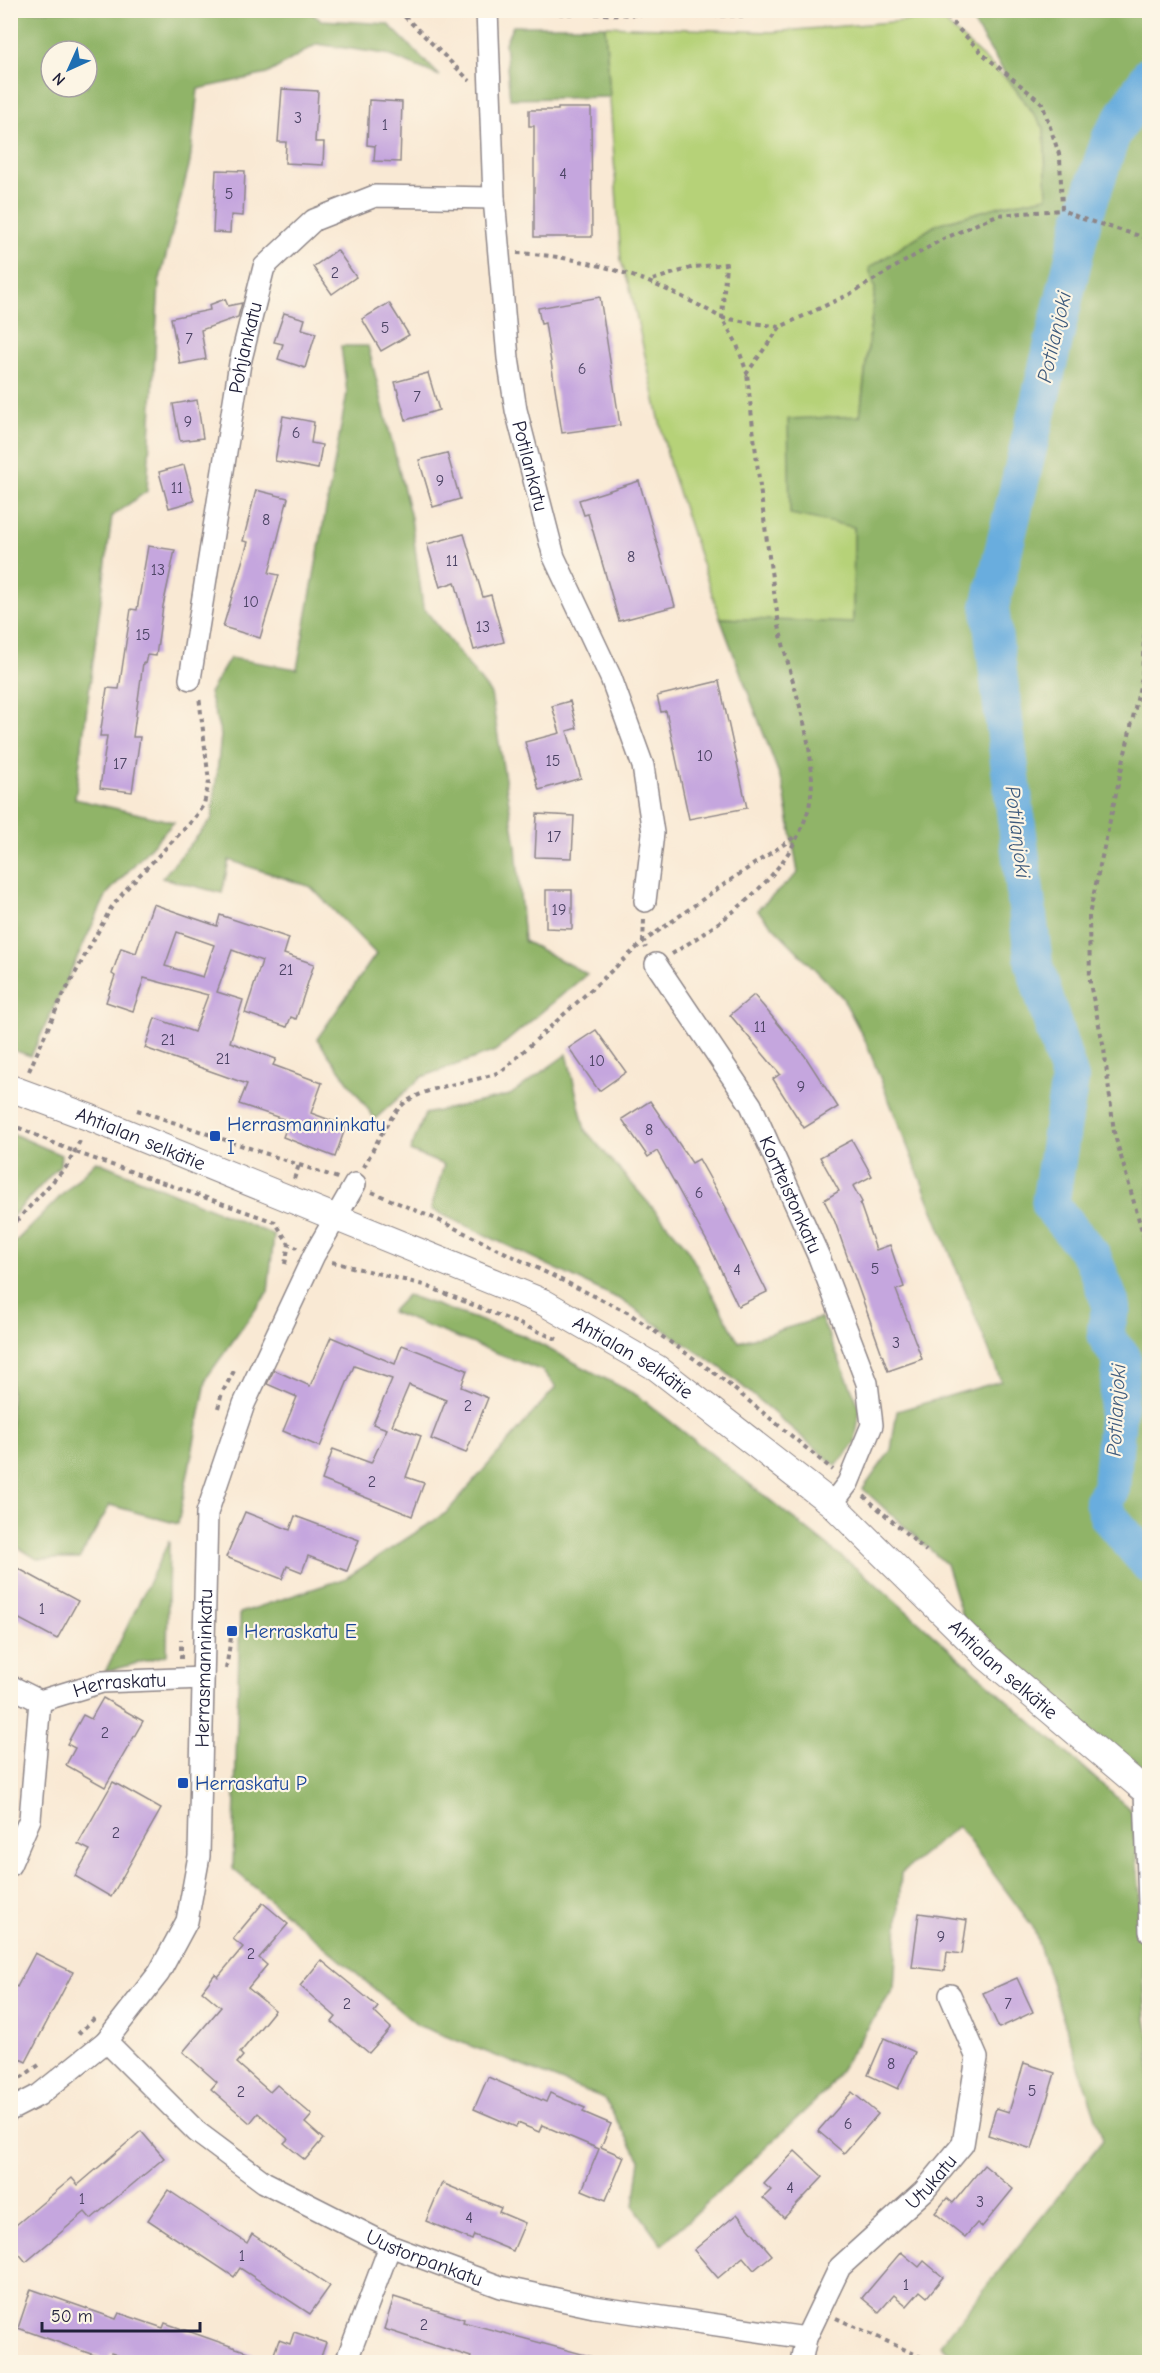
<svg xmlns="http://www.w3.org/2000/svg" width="1160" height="2373" viewBox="0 0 1160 2373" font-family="'Comic Neue',sans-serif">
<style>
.green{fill:#b6d278;stroke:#6c7a5a;stroke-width:1.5}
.forest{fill:#90b468;stroke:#596b52;stroke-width:1.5;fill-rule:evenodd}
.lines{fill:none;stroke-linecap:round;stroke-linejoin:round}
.river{stroke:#69adde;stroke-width:38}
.building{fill:#c5a6de;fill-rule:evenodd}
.minor-casing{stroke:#8e8688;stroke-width:24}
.tertiary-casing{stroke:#8e8688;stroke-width:28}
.path{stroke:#8e8688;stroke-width:4;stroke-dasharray:4.5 4.5;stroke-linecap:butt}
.minor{stroke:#fff;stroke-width:21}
.tertiary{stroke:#fff;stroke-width:26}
.transit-dot{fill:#1a4fb4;stroke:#fcf5e5;stroke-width:2}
.labels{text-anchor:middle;stroke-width:4.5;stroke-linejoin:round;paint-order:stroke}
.number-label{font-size:16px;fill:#4b4364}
.street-label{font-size:20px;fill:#22223b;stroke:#fcf5e5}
.transit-label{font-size:20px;fill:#164399;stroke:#fcf5e5;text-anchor:start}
.water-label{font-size:21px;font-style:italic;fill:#3e5a7c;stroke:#fcf5e5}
</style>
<rect width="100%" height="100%" fill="#fcf5e5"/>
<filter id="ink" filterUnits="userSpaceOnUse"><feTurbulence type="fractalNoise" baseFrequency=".0167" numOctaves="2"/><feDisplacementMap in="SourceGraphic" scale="12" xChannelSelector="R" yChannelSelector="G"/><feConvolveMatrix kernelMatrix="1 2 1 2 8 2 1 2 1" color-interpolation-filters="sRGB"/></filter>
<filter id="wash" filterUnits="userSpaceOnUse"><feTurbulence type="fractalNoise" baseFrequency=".008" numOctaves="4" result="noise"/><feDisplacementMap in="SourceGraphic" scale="24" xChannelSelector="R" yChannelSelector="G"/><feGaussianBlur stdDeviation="1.35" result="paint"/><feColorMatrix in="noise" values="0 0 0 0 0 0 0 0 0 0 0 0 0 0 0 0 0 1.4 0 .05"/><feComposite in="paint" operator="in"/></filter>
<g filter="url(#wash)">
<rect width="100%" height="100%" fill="#f9e9d4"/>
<polygon class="green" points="940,18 1011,83 1044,128 1047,197 1000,206 875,289 860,416 854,526 853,624 720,618 670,467 630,288 621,261 605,26 771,32"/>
<g class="forest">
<polygon points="995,10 1149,11 1149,1780 1137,1773 963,1619 946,1564 863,1489 891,1450 897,1411 1001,1381 865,1040 842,997 757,910 798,873 783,785 720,618 853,623 854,527 790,514 788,419 860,416 875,289 869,268 937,224 1000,206 1047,197 1044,128 1011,83 969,16"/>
<path d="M10,11H308L321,20L388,24L440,76L386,54L317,44L267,74L198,89L190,162L159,283L147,491L112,516L75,799L174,822L107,894L31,1056L10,1049ZM51,51H87V87H51Z"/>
<polygon points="513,26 605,26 610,97 510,99 505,43"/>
<polygon points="341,346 368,346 411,518 423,607 491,694 516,846 524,941 587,974 495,1051 422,1077 375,1119 317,1039 376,954 311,887 229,860 222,893 162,878 212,819 221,735 209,693 230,658 297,669 347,393"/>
<polygon points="567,1054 585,1130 685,1245 739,1342 821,1318 860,1408 855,1443 836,1466 721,1368 621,1300 431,1209 444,1165 410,1151 425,1114 510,1095"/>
<polygon points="11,1133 61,1155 60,1165 11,1218"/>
<polygon points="96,1161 274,1235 268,1292 207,1377 178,1524 110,1505 79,1559 37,1559 11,1543 11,1246"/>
<polygon points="407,1295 522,1335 638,1396 875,1583 1132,1811 1140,1895 1146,2019 1150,2041 1149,2362 963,2362 940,2345 1103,2140 1033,1927 958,1826 901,1873 894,1988 827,2090 662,2245 634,2206 640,2160 604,2098 417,2025 233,1869 240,1613 346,1578 446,1513 556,1387 543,1371 391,1312"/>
<polygon points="169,1541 167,1655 105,1672"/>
</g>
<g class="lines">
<path class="river" d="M1150,75L1111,137L1083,219L990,607L1034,964L1070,1079L1050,1205L1092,1256L1112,1307C1103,1331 1103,1339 1122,1357L1111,1489L1103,1501L1108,1516L1150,1565"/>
</g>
<g id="blocks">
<g class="building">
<polygon points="282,89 318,91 315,142 324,142 323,165 285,163 286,142 278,142"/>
<polygon points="369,100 402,102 400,162 374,161 375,146 367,145"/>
<polygon points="558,108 591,108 592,237 534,237 534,126 529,126 529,110 558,110"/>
<polygon points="216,170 245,171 243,216 231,215 230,233 213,232"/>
<polygon points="337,250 356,277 332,294 313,267"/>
<polygon points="600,297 620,425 562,433 545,323 541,324 538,308"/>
<polygon points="225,299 228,306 242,303 238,317 201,330 206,359 180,364 171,318 210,310 209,305"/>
<polygon points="389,303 409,335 381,351 362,319"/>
<polygon points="284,313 305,319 302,329 316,333 305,368 278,359 283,344 274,342"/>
<polygon points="428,373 439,410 406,420 395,382"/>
<polygon points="197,400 203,438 180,441 173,404"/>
<polygon points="283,416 314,422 311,443 322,445 318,469 275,461"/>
<polygon points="447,453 460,499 433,507 419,460"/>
<polygon points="184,465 194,501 169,508 159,472"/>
<polygon points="639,481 675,606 619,621 588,514 584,515 579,500"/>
<polygon points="256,490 288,498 269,573 279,575 260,638 223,627 248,542 243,541"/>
<polygon points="464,534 483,597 491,595 504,642 474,650 455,582 440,587 427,544"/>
<polygon points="148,546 175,550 163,606 156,656 147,655 145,664 143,663 133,737 140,737 132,792 100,788 107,736 100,736 107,688 119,689 131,609 137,610"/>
<polygon points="719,681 747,808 689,819 666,711 661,712 657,696"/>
<polygon points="570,701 577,728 567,731 581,778 539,790 525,742 560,733 552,706"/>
<polygon points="537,814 574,816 572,858 535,857"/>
<polygon points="546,890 572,890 572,929 546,928"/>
<path d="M153,904L217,926L220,915L289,938L284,954L314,964L296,1019L291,1017L287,1027L245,1013L262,961L232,950L217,992L243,1000L230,1042L276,1059L273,1065L322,1083L311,1113L346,1126L335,1157L283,1137L289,1121L239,1104L247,1084L145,1048L155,1018L194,1032L208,995L144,978L133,1011L106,1002L115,976L112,974L121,948L136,953ZM177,932L214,945L203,977L165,966Z"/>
<polygon points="754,995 805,1056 838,1107 804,1128 773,1079 780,1074 730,1015"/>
<polygon points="596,1030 626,1072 599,1091 569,1048"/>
<polygon points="650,1101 692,1163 699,1159 727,1209 726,1210 767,1292 738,1306 709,1245 657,1151 648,1157 622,1119"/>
<polygon points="852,1140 872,1176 853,1186 862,1202 860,1204 876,1250 890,1245 904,1287 896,1290 922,1359 888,1371 835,1222 824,1200 839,1191 820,1157"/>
<polygon points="331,1337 395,1364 402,1345 467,1370 461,1387 488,1398 466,1453 431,1439 446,1400 409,1385 392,1425 421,1436 406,1477 424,1483 412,1516 322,1480 333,1449 371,1463 387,1429 373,1424 392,1379 354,1366 320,1447 283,1431 297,1397 267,1384 274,1370 310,1386"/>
<polygon points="245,1512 290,1530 295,1516 359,1540 347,1571 308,1556 302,1572 287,1566 282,1579 226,1557"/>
<polygon points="10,1564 78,1601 57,1639 10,1614"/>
<polygon points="103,1698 143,1721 105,1787 66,1765 75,1748 67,1744 83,1715 91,1719"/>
<polygon points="113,1782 161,1809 111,1897 75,1876 90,1850 78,1844"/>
<polygon points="263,1903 288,1924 259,1958 267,1965 248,1988 275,2010 240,2053 243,2056 237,2063 270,2092 277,2085 312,2115 305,2123 323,2139 305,2160 284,2143 288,2139 258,2113 250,2123 211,2089 217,2082 183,2052 221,2007 202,1991 215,1974 218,1977 243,1947 233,1939"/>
<polygon points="919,1913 967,1920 962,1954 947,1952 945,1971 912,1967"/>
<polygon points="35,1953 73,1972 26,2062 10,2054 10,1983 17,1987"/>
<polygon points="321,1960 378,2007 374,2012 391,2028 369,2053 332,2022 336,2017 300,1986"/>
<polygon points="1017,1978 1033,2012 999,2028 983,1993"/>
<polygon points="884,2038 915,2052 898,2089 868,2075"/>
<polygon points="1024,2063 1055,2073 1032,2149 988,2135 996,2108 1009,2112"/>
<polygon points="488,2077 546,2102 550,2093 585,2108 583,2112 611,2124 601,2147 624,2157 606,2200 582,2190 599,2149 542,2125 539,2132 518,2123 516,2127 474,2109"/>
<polygon points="852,2092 878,2114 844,2153 818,2131"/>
<polygon points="141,2131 164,2158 91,2219 85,2212 26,2262 10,2243 10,2230 72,2178 78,2185"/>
<polygon points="795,2151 823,2177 784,2218 763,2198 771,2190 764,2184"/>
<polygon points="984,2165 1013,2189 982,2227 977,2223 965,2237 935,2213 947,2198 953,2203"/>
<polygon points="442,2183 501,2208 499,2212 525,2223 513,2251 474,2235 472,2240 426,2221"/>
<polygon points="168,2190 247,2243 252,2234 330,2286 310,2314 240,2268 234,2277 148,2220"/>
<polygon points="737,2214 772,2255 754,2270 743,2257 718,2278 694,2250"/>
<polygon points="901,2252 919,2267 924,2261 943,2277 927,2297 920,2291 907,2306 894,2295 879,2312 862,2298"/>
<polygon points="31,2289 116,2319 119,2313 163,2328 165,2323 270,2360 269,2362 137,2362 111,2353 108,2360 18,2328"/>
<polygon points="394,2297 464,2319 463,2322 593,2357 592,2362 469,2362 471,2357 384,2329"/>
<polygon points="294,2332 326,2343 319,2362 271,2362 279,2340 290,2344"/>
</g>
</g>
</g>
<g filter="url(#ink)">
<use href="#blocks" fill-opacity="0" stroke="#8e8688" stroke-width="1.5"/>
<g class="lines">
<defs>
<g id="minor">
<path id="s1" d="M487,10L494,198L508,358L516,410L554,557L611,678L643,766L653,833L645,901"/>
<path id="s2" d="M190,679L240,363L264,267L314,220L375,196L494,198"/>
<path id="s3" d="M656,964L751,1105L819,1257L867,1383L872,1425L848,1483L832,1504"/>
<polyline points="10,1686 40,1701"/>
<path id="s4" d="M40,1701L102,1682L203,1678"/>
<polyline points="1145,1792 1150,1932"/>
<polyline points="10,1865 30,1819 40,1701"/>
<path id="s5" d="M106,2041L197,2132L264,2182L390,2246L501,2287L594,2307L806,2338"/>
<path id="s6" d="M10,2110L39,2095L106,2041L159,1973L187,1921L199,1856L207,1513L244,1404L314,1255L355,1184"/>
<polyline points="346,2362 390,2246"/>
<path id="s7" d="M801,2362L806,2338L840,2267L924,2191L963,2144L977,2058L950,1995"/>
</g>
<g id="tertiary">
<path id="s8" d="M10,1088L91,1118L543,1302L657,1368L832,1504L987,1657L1150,1795"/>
</g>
</defs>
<use href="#minor" class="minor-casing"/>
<use href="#tertiary" class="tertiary-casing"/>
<g class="path">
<polyline points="398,10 470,81"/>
<polyline points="424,10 468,13"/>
<polyline points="940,10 985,56 1042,103 1060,157 1062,210 1083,219 1150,239"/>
<polyline points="505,13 769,16 862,10"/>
<path d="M517,253C594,257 655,280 722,318L726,264L694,267L649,281"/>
<polyline points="780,327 747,373 736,342 722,318 780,327 850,294 939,241 997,215 1062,210"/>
<polyline points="1150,526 1142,677 1089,915 1090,984 1104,1048 1114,1132 1150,1259"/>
<polyline points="644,920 643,942 646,948"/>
<path d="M672,954C727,919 783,881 806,817C826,762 789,682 779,625C766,541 756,457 747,373"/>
<polyline points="29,1071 60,1001 111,908 128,887 191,822 204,804 209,782 199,696"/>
<polyline points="137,1110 338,1178"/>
<polyline points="10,1124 75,1152 275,1222 289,1244 297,1248"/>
<path d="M364,1167C373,1150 390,1113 406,1102C434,1083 472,1084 502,1071L643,942L720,887L796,836"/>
<polyline points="294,1179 299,1165"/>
<polyline points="372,1192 436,1219 627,1312 716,1374 833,1470"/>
<polyline points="10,1228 67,1166 82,1137"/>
<polyline points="332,1262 424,1285 559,1340"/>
<polyline points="285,1264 289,1244"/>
<polyline points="218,1408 222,1393 234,1371"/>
<polyline points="864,1496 926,1551"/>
<polyline points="181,1659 181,1640"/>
<polyline points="226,1669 232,1631"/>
<polyline points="78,2034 96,2017"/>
<polyline points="13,2083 42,2063"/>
<polyline points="836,2318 932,2362"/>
</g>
<use href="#minor" class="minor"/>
<use href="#tertiary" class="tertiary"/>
</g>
</g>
<g class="transit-dot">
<rect x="209" y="1130" width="12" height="12" rx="3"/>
<rect x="226" y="1625" width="12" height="12" rx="3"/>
<rect x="177" y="1777" width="12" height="12" rx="3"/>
</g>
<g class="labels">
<g class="number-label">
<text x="298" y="123">3</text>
<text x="385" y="130">1</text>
<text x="563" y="179">4</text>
<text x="229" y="199">5</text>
<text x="335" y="278">2</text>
<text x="385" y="333">5</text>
<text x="189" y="344">7</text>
<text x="582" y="374">6</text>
<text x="417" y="402">7</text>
<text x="188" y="427">9</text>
<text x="296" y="438">6</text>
<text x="440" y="486">9</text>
<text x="177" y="493">11</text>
<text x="266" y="525">8</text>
<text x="631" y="562">8</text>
<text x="452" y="566">11</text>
<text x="158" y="575">13</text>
<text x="251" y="607">10</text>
<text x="483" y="632">13</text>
<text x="143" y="640">15</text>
<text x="705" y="761">10</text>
<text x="553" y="766">15</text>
<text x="120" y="769">17</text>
<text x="554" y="842">17</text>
<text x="559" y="915">19</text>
<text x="286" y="975">21</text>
<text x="760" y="1032">11</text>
<text x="168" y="1045">21</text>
<text x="223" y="1064">21</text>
<text x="597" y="1066">10</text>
<text x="801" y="1092">9</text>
<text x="649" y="1135">8</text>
<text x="699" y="1198">6</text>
<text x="875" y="1274">5</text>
<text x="737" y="1275">4</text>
<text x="896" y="1348">3</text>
<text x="468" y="1411">2</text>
<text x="372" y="1487">2</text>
<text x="42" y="1614">1</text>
<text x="105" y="1738">2</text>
<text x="116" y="1838">2</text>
<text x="941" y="1942">9</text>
<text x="251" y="1959">2</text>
<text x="347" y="2009">2</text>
<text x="1008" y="2009">7</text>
<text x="891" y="2069">8</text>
<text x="1032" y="2096">5</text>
<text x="241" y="2097">2</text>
<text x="848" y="2129">6</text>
<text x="790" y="2193">4</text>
<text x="82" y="2204">1</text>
<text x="980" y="2207">3</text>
<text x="469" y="2223">4</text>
<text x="242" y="2261">1</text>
<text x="906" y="2290">1</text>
<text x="424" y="2330">2</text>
</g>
<g class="street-label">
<text dy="7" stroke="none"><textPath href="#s2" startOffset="336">Pohjankatu</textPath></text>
<text dy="7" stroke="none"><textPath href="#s1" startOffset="459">Potilankatu</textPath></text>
<text dy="7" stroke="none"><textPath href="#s8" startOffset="140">Ahtialan selkätie</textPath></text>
<text dy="7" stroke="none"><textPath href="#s3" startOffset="268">Kortteistonkatu</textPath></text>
<text dy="7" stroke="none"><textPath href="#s8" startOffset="680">Ahtialan selkätie</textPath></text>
<text dy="7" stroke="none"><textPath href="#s6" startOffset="518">Herrasmanninkatu</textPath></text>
<text dy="7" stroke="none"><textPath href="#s8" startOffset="1166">Ahtialan selkätie</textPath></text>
<text dy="7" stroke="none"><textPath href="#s4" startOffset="82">Herraskatu</textPath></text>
<text dy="7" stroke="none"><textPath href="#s7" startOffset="228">Utukatu</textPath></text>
<text dy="7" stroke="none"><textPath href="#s5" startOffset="390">Uustorpankatu</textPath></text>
</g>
<g class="transit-label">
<text x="227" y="1131">Herrasmanninkatu<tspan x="227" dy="23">I</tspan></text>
<text x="244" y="1638">Herraskatu E</text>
<text x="195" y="1790">Herraskatu P</text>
</g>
<g class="water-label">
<text transform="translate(1054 337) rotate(-77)" y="7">Potilanjoki</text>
<text transform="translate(1018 832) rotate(83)" y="7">Potilanjoki</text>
<text transform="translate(1116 1410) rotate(-87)" y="7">Potilanjoki</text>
</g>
</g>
<rect width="1160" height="2373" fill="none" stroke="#fcf5e5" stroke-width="36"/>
<g transform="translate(69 69) rotate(225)"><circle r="28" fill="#fcf5e5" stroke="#a5a1a1" stroke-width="1.5"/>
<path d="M0-4.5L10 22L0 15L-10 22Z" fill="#1f6fb2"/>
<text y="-9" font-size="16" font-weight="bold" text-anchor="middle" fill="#22223b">N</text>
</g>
<path d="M42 2322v9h158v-9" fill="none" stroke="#22223b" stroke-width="3"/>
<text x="51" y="2322" font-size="18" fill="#22223b" stroke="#fcf5e5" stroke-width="4.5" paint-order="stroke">50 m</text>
</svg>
